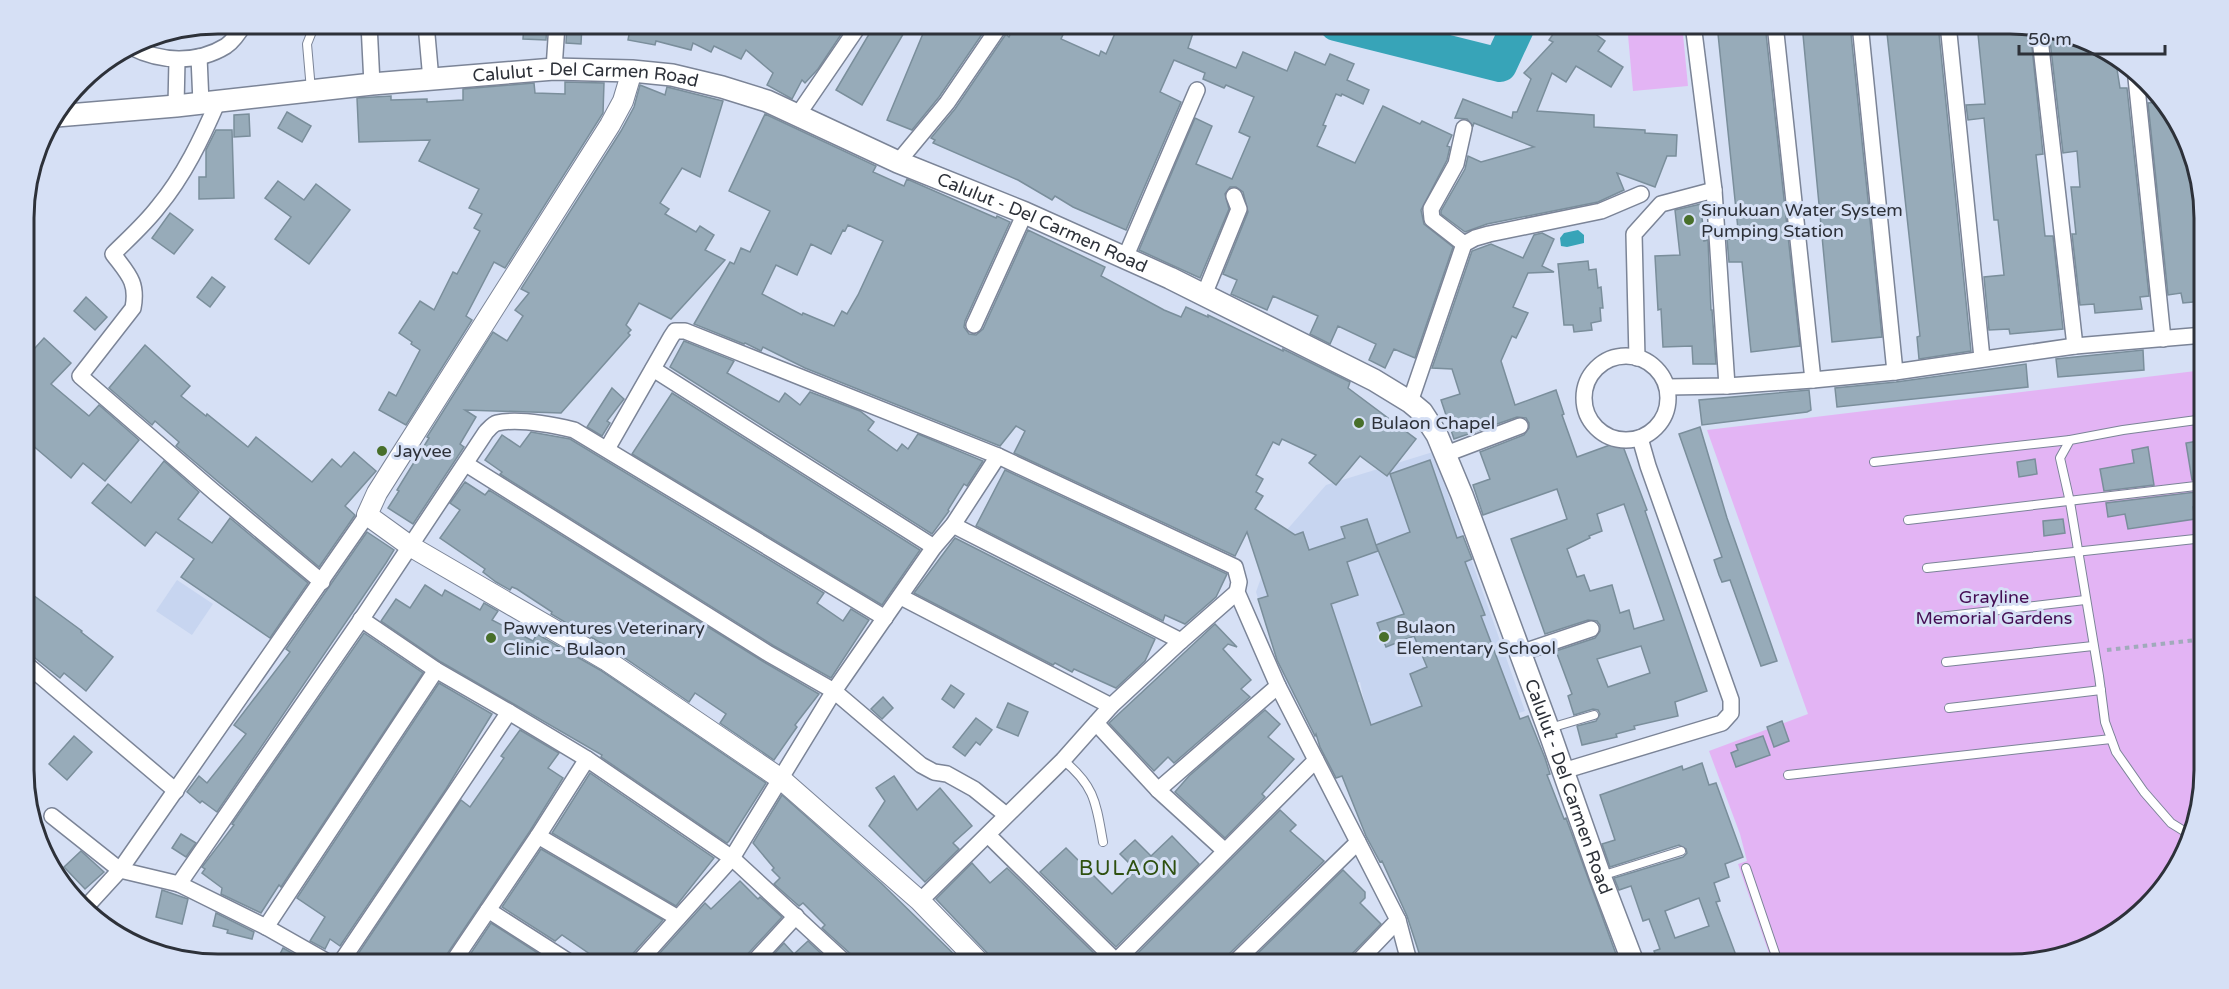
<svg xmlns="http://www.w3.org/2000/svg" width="2229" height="989" viewBox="0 0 2229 989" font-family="'Varela Round',sans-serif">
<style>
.built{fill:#c7d5f0}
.green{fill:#e3b4f4}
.water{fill:#37a4b8}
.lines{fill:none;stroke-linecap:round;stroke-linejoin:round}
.stream{stroke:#37a4b8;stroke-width:6}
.river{stroke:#37a4b8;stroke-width:34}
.building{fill:#97abb9;stroke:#7a8e9b;stroke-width:1.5;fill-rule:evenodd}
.service-casing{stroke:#7b8497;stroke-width:10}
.minor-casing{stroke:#7b8497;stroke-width:18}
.tertiary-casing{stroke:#7b8497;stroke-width:22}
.secondary-casing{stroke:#7b8497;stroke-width:24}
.path{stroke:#a1aabb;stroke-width:4;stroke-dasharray:4.5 4.5;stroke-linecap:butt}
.service{stroke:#fff;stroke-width:8}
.minor{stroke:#fff;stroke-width:15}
.tertiary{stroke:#fff;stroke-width:20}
.secondary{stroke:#fff;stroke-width:21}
.poi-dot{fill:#486f2a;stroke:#d6e0f5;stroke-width:2}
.labels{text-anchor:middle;stroke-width:6;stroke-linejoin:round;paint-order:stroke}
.street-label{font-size:18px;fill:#2d3139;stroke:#d6e0f5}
.poi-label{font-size:18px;fill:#2d3139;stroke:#d6e0f5;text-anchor:start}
.park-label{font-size:18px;fill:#430d53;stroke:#d6e0f5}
.quarter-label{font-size:21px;letter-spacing:1.5px;fill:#2e500f;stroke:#d6e0f5}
.rim{fill:none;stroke:#2d3139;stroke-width:3}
</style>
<rect width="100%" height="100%" fill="#d6e0f5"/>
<g class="built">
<polygon points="1433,452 1525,711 1377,760 1360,682 1289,700 1256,592 1272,547 1326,485"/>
<polygon points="177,580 213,604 192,635 156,611"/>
</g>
<g class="green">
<polygon points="1627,24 1682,24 1688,86 1633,91"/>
<polygon points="2204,370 2205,771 2190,845 2165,889 2119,932 2023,965 1773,965 1738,864 1747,861 1740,834 1709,751 1808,714 1707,430"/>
</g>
<polygon class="water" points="1578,230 1584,235 1584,243 1567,247 1561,246 1560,238 1564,233"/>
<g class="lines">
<polyline class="stream" points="157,953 164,949 196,955 213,964"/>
<polyline class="river" points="1336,24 1500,65 1519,24"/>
</g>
<g class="building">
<polygon points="524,24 547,24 546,40 523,39"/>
<polygon points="567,24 582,24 581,44 566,43"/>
<polygon points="631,24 848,24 818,69 805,83 802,80 792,99 767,85 773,73 746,50 741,59 714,46 711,52 693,43 691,50 656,41 655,45 628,40"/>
<polygon points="875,24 909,24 862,105 836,90"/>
<polygon points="927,24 989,24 939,97 912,130 887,120"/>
<polygon points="1015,24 1068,24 1061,39 1099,56 1101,51 1106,54 1119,24 1196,24 1188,48 1236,68 1243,52 1287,71 1295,52 1325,65 1330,54 1354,64 1347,80 1369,90 1363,104 1342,94 1341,96 1336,94 1323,125 1326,126 1317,146 1355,163 1383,106 1420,124 1422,121 1452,135 1447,146 1450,147 1447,160 1421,210 1424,224 1453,247 1415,358 1394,349 1385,368 1369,360 1376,344 1338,326 1330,344 1310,334 1318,316 1273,296 1267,310 1231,294 1237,280 1223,274 1248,212 1243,192 1236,187 1230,187 1225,194 1229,209 1200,278 1139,250 1195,118 1212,126 1196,164 1232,179 1250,137 1239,132 1254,97 1226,85 1224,88 1203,79 1205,73 1174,60 1160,92 1181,102 1126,230 1073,207 1055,196 1052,200 1018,180 933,143 935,140 931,138 955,109 1006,34 1009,37"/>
<polygon points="1560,24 1574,24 1582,29 1584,26 1605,41 1598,51 1623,67 1611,87 1576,66 1566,82 1552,73 1537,111 1594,115 1594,127 1645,130 1645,133 1677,135 1676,156 1667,156 1655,187 1617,173 1624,190 1598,202 1487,224 1465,232 1441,214 1441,211 1465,169 1468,156 1481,162 1534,147 1474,123 1473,126 1467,119 1455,118 1463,99 1512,118 1513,112 1517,112 1531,79 1524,73 1553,42 1549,40"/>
<polygon points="1717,24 1765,24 1800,346 1751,352 1742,262 1729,262 1727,239 1739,239"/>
<polygon points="1802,24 1850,24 1882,337 1832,342"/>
<polygon points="1886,24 1938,24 1971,351 1919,359 1917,337 1920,336"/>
<polygon points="1977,24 2010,24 2030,28 2043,154 2036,155 2040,190 2045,236 2053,236 2063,329 2010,334 2009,329 1989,330 1984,277 2004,275 1998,220 1994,220 1984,118 1968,120 1966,105 1985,104"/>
<polygon points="2049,32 2086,40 2116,63 2120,88 2127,88 2149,296 2140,297 2142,309 2095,313 2094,304 2080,305 2072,234 2076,234 2071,187 2080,187 2077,151 2063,153"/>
<polygon points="565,82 604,83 603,113 505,268 494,262 466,316 472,320 406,425 379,410 389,392 396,396 420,350 411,344 412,342 399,333 420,301 434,310 453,272 457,274 480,231 474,228 482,214 469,208 479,189 419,161 430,140 359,142 357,98 391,96 391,100 427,99 427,102 463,100 463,89 534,83 535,93 565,94"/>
<polygon points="640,85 665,95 667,87 723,101 700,177 682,168 660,203 669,209 665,214 696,232 700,226 714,235 705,250 725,260 671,319 639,303 626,325 631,330 628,333 630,335 561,413 465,410 476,417 460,444 464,447 413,524 388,508 399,491 397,490 429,438 427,437 493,332 507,341 523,316 515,310 529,293 521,289 621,131 634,107"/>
<polygon points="2160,102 2160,104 2166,104 2203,193 2204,301 2183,303 2181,293 2168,295 2148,103"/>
<polygon points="287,112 311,126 302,142 278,128"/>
<polygon points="249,114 250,136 234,137 234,115"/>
<path d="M765,114L876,166L873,172L904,186L907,179L996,218L997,216L1010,222L965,321L964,327L969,334L976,335L983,329L1028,230L1105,267L1101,276L1164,310L1181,317L1186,307L1208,317V315L1283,351V349L1350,382L1348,388L1416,439L1387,476L1360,456L1336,485L1309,463L1316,455L1282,439L1279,445L1273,442L1256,475L1263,479L1256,492L1263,496L1255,509L1295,535L1303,532L1309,550L1345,538L1341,527L1367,519L1378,551L1347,562L1358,595L1331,604L1371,725L1422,706L1410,674L1427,667L1414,636L1386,647L1377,623L1404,614L1376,545L1410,532L1390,474L1430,460L1457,538L1463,536L1472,559L1465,562L1485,615L1481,616L1520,719L1528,716L1545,758L1550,774L1547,775L1564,819L1566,818L1620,965H1423L1407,916L1382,861L1380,862L1366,836L1342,776L1336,778L1320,747L1316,734L1315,736L1277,660L1258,599L1268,596L1247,532L1235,556L1014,453L1025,431L1016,426L1000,446L805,368L763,347L761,351L745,343L744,344L694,324L730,262L734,264L741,248L750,252L770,211L729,191ZM848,225L883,241L858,295L847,314L842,311L834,326L803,313L802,315L762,294L776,265L797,275L811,244L831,254L843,230L845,231Z"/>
<polygon points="216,130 232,130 234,198 199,199 199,177 206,177 206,150"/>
<polygon points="278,181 304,200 316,184 350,210 309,264 275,239 291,217 265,198"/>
<polygon points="1701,204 1704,241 1708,240 1711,310 1712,310 1716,364 1693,364 1692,346 1663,347 1661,309 1658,310 1655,256 1680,255 1675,210"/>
<polygon points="170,213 193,230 174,254 152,238"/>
<path d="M1542,233L1554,239L1542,266L1554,272L1528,273L1513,307L1528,313L1516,338L1512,336L1501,361L1515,405L1556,390L1564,414L1562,415L1577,457L1621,441L1647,510L1645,511L1707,691L1675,702L1678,716L1634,726L1635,729L1616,734L1617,737L1582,745L1577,726L1596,721L1600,714L1598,710L1593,709L1574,715L1568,696L1572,694L1556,651L1595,638L1600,631V625L1597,621L1588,620L1545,634L1511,539L1567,519L1557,489L1483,515L1473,485L1490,479L1480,452L1524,435L1529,428V423L1526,418L1517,417L1454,439L1441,400L1460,394L1452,369L1432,368L1472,251L1491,244L1523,258L1534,235ZM1624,504L1664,620L1634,629L1629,610L1620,613L1612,585L1590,591L1584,575L1577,577L1567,549L1590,538L1589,536L1602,531L1597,514ZM1641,646L1650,673L1608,687L1597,659Z"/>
<polygon points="1588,261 1589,270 1596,269 1598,288 1601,287 1603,308 1600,308 1601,321 1591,323 1592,330 1574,332 1573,325 1564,325 1558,264"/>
<polygon points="212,277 225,287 210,307 197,297"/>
<polygon points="86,297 107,317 95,330 74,311"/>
<polygon points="44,338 71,363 51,384 89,416 99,405 139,440 105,481 83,463 71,478 25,439 25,359"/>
<polygon points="684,341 734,361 727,373 779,402 785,393 800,405 810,392 860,411 874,422 868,430 897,451 902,444 908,449 918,434 983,461 967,486 964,484 948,510 949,511 932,534 670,367"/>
<polygon points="145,345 190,386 181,396 206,416 207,414 248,447 256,437 312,482 332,459 341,467 354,452 376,471 345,506 355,515 319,567 176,446 179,442 155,421 152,425 109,388"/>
<polygon points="2143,350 2144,370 2058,377 2056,359"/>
<polygon points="2026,364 2028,387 1837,407 1835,388 1896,382"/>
<polygon points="612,388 624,399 607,421 610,423 602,436 587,427"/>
<polygon points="1809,390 1811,410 1807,412 1702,425 1699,400"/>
<polygon points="672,393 920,550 882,605 632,454"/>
<polygon points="1700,427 1727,518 1777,661 1761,666 1730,580 1722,582 1719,575 1714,560 1722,557 1679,434"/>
<polygon points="531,432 570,439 824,593 817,603 843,621 851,609 869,620 831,678 774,646 500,474 502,472 485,460 502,435 520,447"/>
<polygon points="2204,440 2204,479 2192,480 2186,443"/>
<polygon points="2148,447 2154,485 2104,491 2100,469 2134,463 2132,450"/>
<polygon points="2035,459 2037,474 2019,477 2017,462"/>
<polygon points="164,461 199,492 178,519 212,543 230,518 308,583 270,638 181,577 194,559 156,532 145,546 92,503 108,484 131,503"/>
<polygon points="1005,470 1227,574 1216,597 1185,624 1165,615 1163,621 976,526"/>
<polygon points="465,482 485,495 489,490 764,662 819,694 795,725 797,727 774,760 720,723 726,714 695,693 689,702 613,650 551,614 552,612 517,589 512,587 510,590 496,582 483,572 485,569 440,538 460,510 450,503"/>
<polygon points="2204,491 2204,506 2193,507 2195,519 2128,529 2125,514 2108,517 2106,503"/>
<polygon points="2063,519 2065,533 2044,536 2043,521"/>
<polygon points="367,532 394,550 386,563 217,812 202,801 200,803 187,792 199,776 207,783 246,734 234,725 290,652 286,649"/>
<polygon points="955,538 1155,639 1145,661 1116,688 1074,669 1072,672 1055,663 1053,665 914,593"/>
<polygon points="425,585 442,596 445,590 480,610 484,603 498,611 492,620 533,641 537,634 600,670 766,783 729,841 727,843 601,757 602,755 441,662 381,621 396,599 410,608"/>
<polygon points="33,595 82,631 81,632 113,657 86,691 64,673 60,678 25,650 25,605"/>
<polygon points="1215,624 1237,647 1228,644 1223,649 1251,680 1241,689 1250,697 1174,763 1168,757 1154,771 1109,723"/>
<polygon points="364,633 423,673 281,887 279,885 261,913 221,894 222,888 202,873 205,869 202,867 234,825 232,824"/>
<polygon points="439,683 492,714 446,789 340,946 330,939 325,949 310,941 325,917 297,898"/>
<polygon points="951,685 964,694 954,708 942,699"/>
<polygon points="883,697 893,708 882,719 871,709"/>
<polygon points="1008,703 1028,712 1018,736 997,727"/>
<polygon points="1265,710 1280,724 1268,737 1294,759 1262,794 1265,797 1225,838 1175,792 1189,776"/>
<polygon points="976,718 992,730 980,745 976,742 965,756 953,747"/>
<polygon points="1782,721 1789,741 1774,747 1767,727"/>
<polygon points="520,730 559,753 548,768 563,778 530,831 443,960 441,965 366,965 356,957 461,800 470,807 504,758 501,756"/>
<polygon points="74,736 92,752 67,780 49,764"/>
<polygon points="1763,736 1770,755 1736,767 1731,753 1738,750 1736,745"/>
<path d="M1702,763L1709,785L1716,783L1743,857L1725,864L1729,877L1714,883L1720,901L1716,902L1737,958L1717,965H1659L1654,951L1660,949L1649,919L1643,921L1631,886L1619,890L1614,878L1683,857L1687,853L1686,849L1679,845L1610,867L1602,844L1615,840L1600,795L1682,766L1683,770ZM1699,898L1709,926L1675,938L1665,911Z"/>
<polygon points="590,773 714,858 676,906 552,833"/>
<polygon points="894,776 917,810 940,788 972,826 953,843 959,849 925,882 869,826 885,801 876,788"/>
<polygon points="782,795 881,883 965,965 857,965 855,958 822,928 825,925 803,903 799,906 774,884 780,878 772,870 774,868 753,843"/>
<polygon points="1280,810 1296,825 1290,831 1324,861 1225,958 1223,965 1130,965 1129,962"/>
<polygon points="181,834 196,843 186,857 172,848"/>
<polygon points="1172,836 1199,864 1116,947 1040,872 1066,848 1112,894 1136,870 1120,854 1135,840 1151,856"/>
<polygon points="541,849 663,920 629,958 626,965 606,965 562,935 555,941 502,907"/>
<polygon points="81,851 104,872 85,889 64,867"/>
<polygon points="972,863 990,883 1007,868 1106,965 994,965 991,957 936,899"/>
<polygon points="1343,870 1365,892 1365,898 1360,903 1381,924 1348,958 1346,965 1246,965"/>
<polygon points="740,881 758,899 760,897 782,917 744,958 741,965 649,965 705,903 711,909"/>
<polygon points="162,890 188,899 182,924 156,917"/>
<polygon points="216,913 254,932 252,939 227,933 228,930 213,926"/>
<polygon points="491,923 544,957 538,965 463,965"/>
<polygon points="808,941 833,965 764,965 784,943 794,954"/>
<polygon points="283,948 313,965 292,965 278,958"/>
</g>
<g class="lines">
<defs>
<g id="service">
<polyline points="311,90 307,44 315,24"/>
<polyline points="1874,462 2070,440"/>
<polyline points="1908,520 2204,485"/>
<polyline points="1927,568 2204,538"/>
<polyline points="1931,618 2085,600"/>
<polyline points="1946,662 2093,646"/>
<polyline points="1949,708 2101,690"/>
<polyline points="1550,728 1594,715"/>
<path d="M1063,760C1095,786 1096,803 1103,842"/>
<polyline points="1788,775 2111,739"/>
<polyline points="2192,836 2171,823 2144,792 2116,752 2105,722 2099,676 2070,502 2060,458 2070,440 2123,430 2204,419"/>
<polyline points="1746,868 1779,965"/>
<polyline points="1601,876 1681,851"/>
</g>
<g id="minor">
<polyline points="369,24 372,84"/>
<polyline points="426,24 431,80"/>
<polyline points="1693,24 1714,190 1727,386"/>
<polyline points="1775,24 1813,380"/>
<polyline points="1860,24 1895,372"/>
<polyline points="1948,24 1982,358"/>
<polyline points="2039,30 2075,346"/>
<path d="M131,47C160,62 197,64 226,46C233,41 240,31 244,24"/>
<polyline points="199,57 201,103"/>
<polyline points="554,69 557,24"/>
<polyline points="2136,78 2163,339"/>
<path d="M218,101C202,138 184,176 158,207C145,224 128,239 113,254C128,274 138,282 133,308L80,376L213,491L322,582"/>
<polyline points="176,106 177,60"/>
<polyline points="797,116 860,24"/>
<polyline points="898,162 947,103 1001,24"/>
<polyline points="1464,244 1432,219 1431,209 1456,164 1464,128"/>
<polyline points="1125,258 1197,90"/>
<polyline points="1204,295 1239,209 1234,196"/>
<polyline points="974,325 1025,213"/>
<circle cx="1626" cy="398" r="42"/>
<polyline points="1637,358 1634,234 1661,204 1714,190"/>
<polyline points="653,369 934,547"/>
<polyline points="1667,387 1727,386 1813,380 1895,372 2075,346 2204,335"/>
<polyline points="1410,402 1464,244 1475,238 1489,234 1601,211 1641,194"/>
<polyline points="607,449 671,337 675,331 685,331 998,456 1235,567 1239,582 1237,592 1278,686 1398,920 1410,965"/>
<polyline points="1446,454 1520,426"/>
<polyline points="466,464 769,654 834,691 921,765 934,772 947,774 974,789 1005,814"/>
<polyline points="953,525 1181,641"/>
<polyline points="901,597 1111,706"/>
<polyline points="361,619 436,670 509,712 587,759 732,858 848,965"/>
<polyline points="1520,653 1591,629"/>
<polyline points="25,663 176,791"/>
<polyline points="1096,723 1158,790 1225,851"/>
<polyline points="1563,771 1722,723 1731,713 1731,700 1648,466 1640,438"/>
<polyline points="1158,790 1278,686"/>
<polyline points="52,816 120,870 179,884 266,927 333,965"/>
<polyline points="988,835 1120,965"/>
<polyline points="538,836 678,918"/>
<path d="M179,884L365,614L486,432C490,428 493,424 497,423C519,418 553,425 574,430L885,618"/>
<polyline points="920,901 1063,760 1111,706 1181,641 1237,592"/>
<polyline points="87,906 120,870 367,515"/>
<polyline points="488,910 574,965"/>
<polyline points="266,927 436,670"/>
<polyline points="1116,961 1316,760"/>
<polyline points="339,965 509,712"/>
<polyline points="451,965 538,836 587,759"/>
<polyline points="636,965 732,858 834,691 934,547 953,525 998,456"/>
<polyline points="751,965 796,916"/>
<polyline points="1232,965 1358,842"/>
<polyline points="1355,965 1398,920"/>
</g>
<polyline id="tertiary" points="632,71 623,101 610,125 377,493 367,515 410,546 606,660 781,779 920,901 982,965"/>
<g id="secondary">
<path id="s1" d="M56,116L176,106L372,84L554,69L632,71L672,75L722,87L767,101L898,162L1025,213L1170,278L1374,380L1410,402L1422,412L1437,435L1462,495L1548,728L1600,876L1634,965"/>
</g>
</defs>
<use href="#service" class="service-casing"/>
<use href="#minor" class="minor-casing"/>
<use href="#tertiary" class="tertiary-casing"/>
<use href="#secondary" class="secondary-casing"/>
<polyline class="path" points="2107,650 2205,639"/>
<use href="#service" class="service"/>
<use href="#minor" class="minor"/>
<use href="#tertiary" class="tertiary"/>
<use href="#secondary" class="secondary"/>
</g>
<g class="poi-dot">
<circle cx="1689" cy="220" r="6"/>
<circle cx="1359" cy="423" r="6"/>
<circle cx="382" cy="451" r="6"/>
<circle cx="1384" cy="637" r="6"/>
<circle cx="491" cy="638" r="6"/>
</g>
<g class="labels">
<g class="street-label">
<text dy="6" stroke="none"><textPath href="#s1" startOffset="532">Calulut - Del Carmen Road</textPath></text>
<text dy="6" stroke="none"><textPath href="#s1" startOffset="1018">Calulut - Del Carmen Road</textPath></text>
<text dy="6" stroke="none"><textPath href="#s1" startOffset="1846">Calulut - Del Carmen Road</textPath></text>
</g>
<g class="poi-label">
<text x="1701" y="216">Sinukuan Water System<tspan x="1701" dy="21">Pumping Station</tspan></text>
<text x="1371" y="429">Bulaon Chapel</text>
<text x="394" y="457">Jayvee</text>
<text x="1396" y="633">Bulaon<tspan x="1396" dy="21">Elementary School</tspan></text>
<text x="503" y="634">Pawventures Veterinary<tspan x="503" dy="21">Clinic - Bulaon</tspan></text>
</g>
<g class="park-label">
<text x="1994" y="603">Grayline<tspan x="1994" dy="21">Memorial Gardens</tspan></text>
</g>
<g class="quarter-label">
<text x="1129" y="875">BULAON</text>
</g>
</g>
<path d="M0 0H2229V989H0ZM218 34H2010A184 184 0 0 1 2194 218V770A184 184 0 0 1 2010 954H218A184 184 0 0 1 34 770V218A184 184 0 0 1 218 34Z" fill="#d6e0f5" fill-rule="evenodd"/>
<path class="rim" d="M218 34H2010A184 184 0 0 1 2194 218V770A184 184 0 0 1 2010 954H218A184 184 0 0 1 34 770V218A184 184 0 0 1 218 34Z"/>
<path d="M2019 45v9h146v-9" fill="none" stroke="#2d3139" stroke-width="3"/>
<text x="2028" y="45" font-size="18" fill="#2d3139" stroke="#d6e0f5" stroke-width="4.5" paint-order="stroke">50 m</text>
</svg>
